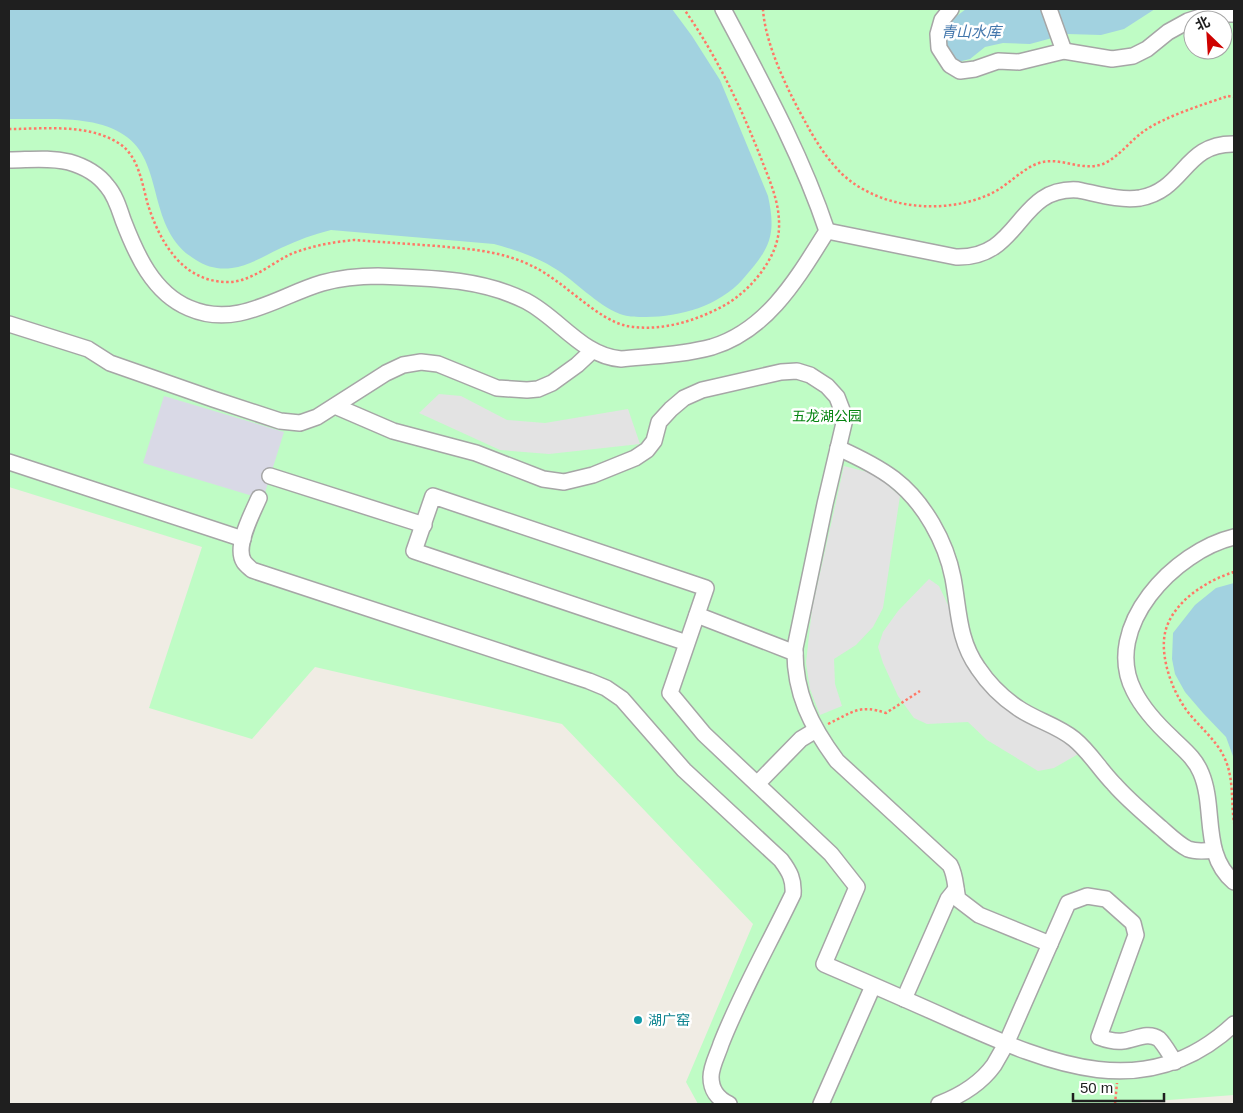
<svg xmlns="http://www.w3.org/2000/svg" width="1243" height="1113" viewBox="0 0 1243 1113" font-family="Helvetica,'Noto Sans SC',sans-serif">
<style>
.park{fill:#bffcc5;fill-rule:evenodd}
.parking{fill:#e3e3e3}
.plaza{fill:#d9d9e6}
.water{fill:#a2d2e0}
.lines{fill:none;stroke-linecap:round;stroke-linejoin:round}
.minor-casing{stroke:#a6a6a6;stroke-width:18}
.path{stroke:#ff7867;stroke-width:2.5;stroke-dasharray:2.5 2.5;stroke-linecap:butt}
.minor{stroke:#fff;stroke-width:15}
.culture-dot{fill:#0f9aa8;stroke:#fff;stroke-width:2}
.labels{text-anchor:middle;stroke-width:5;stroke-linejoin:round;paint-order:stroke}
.park-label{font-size:14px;fill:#068411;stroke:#fff}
.culture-label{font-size:14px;fill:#0d838f;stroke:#fff;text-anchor:start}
.water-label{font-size:15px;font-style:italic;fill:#4377ac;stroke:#fff}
</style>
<rect width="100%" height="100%" fill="#f0ece4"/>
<path class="park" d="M9,9H1234V1095L1142,1102L1136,1104H698L686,1082L753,924L562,724L315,667L252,739L149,708L202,547L9,487ZM1193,20H1223V50H1193Z"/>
<g class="parking">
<polygon points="439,394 461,396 507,420 545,423 628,409 640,444 549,454 500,450 419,413"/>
<polygon points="844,466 875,474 900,496 883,608 873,627 856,645 834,659 835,684 842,706 820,715 810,689 806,663 812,609"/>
<polygon points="929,579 939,586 948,605 958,645 971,671 1049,732 1080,753 1054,768 1038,771 987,740 968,722 927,724 914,718 898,696 883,663 878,647 883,632 898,611"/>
</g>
<polygon class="plaza" points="164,396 284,432 263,499 143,463"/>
<g class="water">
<path d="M9,9H672L692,36L720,80L768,196C777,237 769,249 743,279C719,306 680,317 646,317C637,317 628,317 620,314C595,304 576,281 554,268C535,256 515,250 494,244L331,230C314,234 298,240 281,248C266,255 249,266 232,268C219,270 207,267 196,260C145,230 166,162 124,135C94,114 44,120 9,119Z"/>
<polygon points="966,9 1155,9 1124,29 1101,35 1067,34 1030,44 1003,43 985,47 970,59 954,63 941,41 950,21"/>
<polygon points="1234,583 1234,759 1226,737 1203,713 1185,692 1175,674 1172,659 1173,633 1195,605 1216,588"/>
</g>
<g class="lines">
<defs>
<g id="minor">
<path d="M723,9C761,81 801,153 827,231"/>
<polyline points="951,9 942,20 938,34 939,48 950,65 960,71 975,69 998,61 1019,62 1064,51 1112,59 1133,56 1147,49 1168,32 1188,21 1210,14 1234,14"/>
<polyline points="1049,9 1064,51"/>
<path d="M9,160C29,160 49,157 69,162C83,166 98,174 107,186C115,195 119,208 123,220C136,254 153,293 189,308C237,329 278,296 322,283C340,278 359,276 378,276C428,278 480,278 526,301C559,318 582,356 621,359C651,356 683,355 712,347C768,330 798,277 827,231"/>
<path d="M827,231L956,257C1022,259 1016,186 1078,190C1098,194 1120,201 1140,198C1185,190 1184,143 1234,144"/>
<polyline points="9,324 88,349 110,363 213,399 280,421 300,423 317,417 386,373 403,365 421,362 438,364 497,388 527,390 538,389 552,383 577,365 592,351"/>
<path d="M335,406L393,431L476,453L543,479L564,482L593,475L635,458L647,450L654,441L659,422L671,409L684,398L702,390L781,372L797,371L810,375L827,386L837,397L842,410L844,423L825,504L795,648C794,693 811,726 837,761L950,865C956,876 955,887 958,899L979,915L1050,944"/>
<path d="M838,448C858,457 877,466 894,479C924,502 946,542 953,578C959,610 958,640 978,668C988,683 1003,698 1018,708C1035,720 1057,725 1074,739C1090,752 1100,770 1114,784C1128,800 1145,814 1161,828C1169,835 1178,844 1188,849C1196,852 1206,851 1214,850"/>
<polyline points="9,462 243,539"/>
<polyline points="270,476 424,525"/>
<path d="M259,498C252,514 234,547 244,562C246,565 250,568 252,570L589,681L606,688L622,699L684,770L781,860C790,872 794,880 793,894C769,944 741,993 721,1044C718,1054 711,1066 711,1077C711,1090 718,1099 729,1104"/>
<path d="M1234,537C1175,551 1101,627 1134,691C1143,709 1158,725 1172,738C1183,749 1195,758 1201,773C1216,808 1201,854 1234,882"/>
<polyline points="697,615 795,653"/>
<path d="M687,643L414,551L433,496L706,588L670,693L704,734L831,854L857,887L824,964C868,983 912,1002 956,1022C1051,1064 1146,1106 1234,1024"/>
<polyline points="757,784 801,739 816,730"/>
<polyline points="904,999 948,899 956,889"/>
<polyline points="821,1104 873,986"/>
<path d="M939,1104C960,1096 981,1083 994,1065C998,1058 1002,1051 1006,1044L1068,903L1087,896L1106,899L1133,923L1136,935L1099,1037C1107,1040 1115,1042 1123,1041C1134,1040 1148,1031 1159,1039C1165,1045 1170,1055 1175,1062"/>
</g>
</defs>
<use href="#minor" class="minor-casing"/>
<g class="path">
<path d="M763,9C765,45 789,93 807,125C816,142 828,160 842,174C880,209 942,215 988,195C1007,187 1021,169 1039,163C1060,156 1081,172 1103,164C1119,157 1130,141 1144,131C1166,116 1202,105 1228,96L1234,97"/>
<path d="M9,129C45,129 88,123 120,144C139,157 142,184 148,205C160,242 182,281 226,282C250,283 270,264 291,254C311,246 333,242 354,240C382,242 409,244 437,246C470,249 502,251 532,266C563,280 597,320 627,326C661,332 696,321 725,305C750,291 778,258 779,228C780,206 772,186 764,166C743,111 718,58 684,9"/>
<path d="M1234,572C1208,580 1175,600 1166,629C1159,652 1170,685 1183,705C1195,724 1216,738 1225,759C1234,779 1231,802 1234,823"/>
<path d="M828,724C853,712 859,704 886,713L920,691"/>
<polyline points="1115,1104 1117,1083"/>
</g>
<use href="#minor" class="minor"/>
</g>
<circle class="culture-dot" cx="638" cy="1020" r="5"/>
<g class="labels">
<g class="park-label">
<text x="827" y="421">五龙湖公园</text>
</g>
<g class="culture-label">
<text x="648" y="1025">湖广窑</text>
</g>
<g class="water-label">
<text x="971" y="37">青山水库</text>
</g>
</g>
<rect width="1243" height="1113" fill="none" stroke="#1f1f1f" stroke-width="20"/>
<g transform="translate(1208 35) rotate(335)"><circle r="24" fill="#ffffff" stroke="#a5a5a5"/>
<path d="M0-4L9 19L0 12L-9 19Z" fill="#ce0200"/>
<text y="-8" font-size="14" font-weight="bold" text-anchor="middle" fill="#1f1f1f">北</text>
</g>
<path d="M1073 1093v8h91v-8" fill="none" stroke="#1f1f1f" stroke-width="2.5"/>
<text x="1080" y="1093" font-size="15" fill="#1f1f1f" stroke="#ffffff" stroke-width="4" paint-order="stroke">50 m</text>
</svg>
